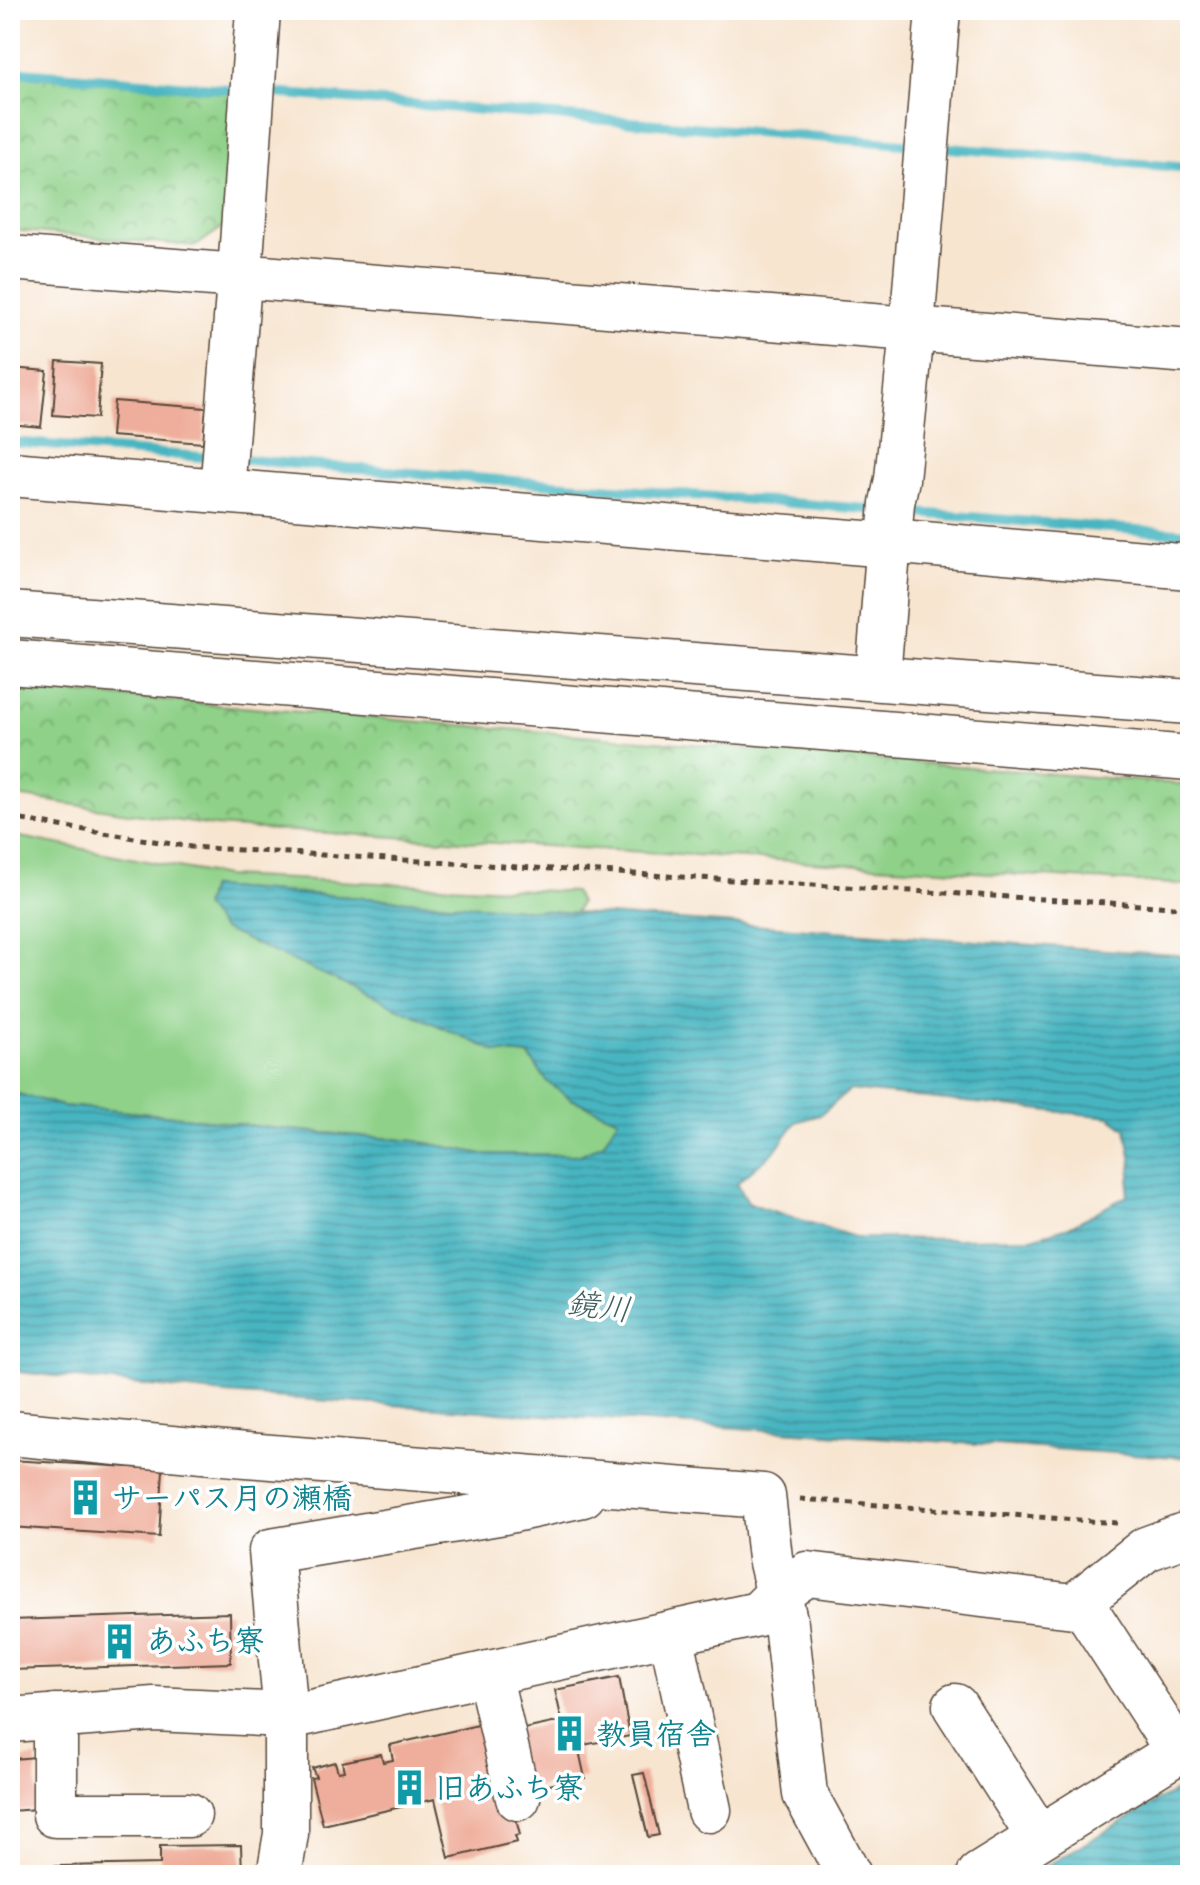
<svg xmlns="http://www.w3.org/2000/svg" width="1200" height="1885" viewBox="0 0 1200 1885" font-family="'Shantell Sans','Klee One',sans-serif">
<style>
.grass{fill:#8fd189;stroke:#657e54;stroke-width:2}
.park{fill:url(#park-crowns);stroke:#657e54;stroke-width:2}
.water{fill:url(#water-rules);stroke:#417070;stroke-width:2;fill-rule:evenodd}
.lines{fill:none;stroke-linecap:round;stroke-linejoin:round}
.stream{stroke:#47b5c1;stroke-width:10}
.building{fill:#efae9b}
.minor-casing{stroke:#574639;stroke-width:47}
.path{stroke:#574639;stroke-width:5;stroke-dasharray:6 6;stroke-linecap:butt}
.minor{stroke:#fff;stroke-width:44}
.labels{text-anchor:middle;stroke-width:7;stroke-linejoin:round;paint-order:stroke}
.culture-label{font-size:30px;font-weight:bold;fill:#0d838f;stroke:#fff;text-anchor:start}
.water-label{font-size:32px;font-style:italic;fill:#40625f;stroke:#fff}
</style>
<defs>
<pattern id="park-crowns" width="20" height="18" patternUnits="userSpaceOnUse" patternTransform="scale(2)"><rect width="20" height="18" fill="#8fd189"/><path d="M2 6a3 3 0 1 1 6 0M12 15a3 3 0 1 1 6 0" fill="none" stroke="#76aa6f"/></pattern>
<pattern id="water-rules" width="6" height="5" patternUnits="userSpaceOnUse" patternTransform="scale(2)"><rect width="6" height="5" fill="#47b5c1"/><path d="M0 2.5h6" fill="none" stroke="#3c939c"/></pattern>
</defs>
<rect width="100%" height="100%" fill="#fff"/>
<filter id="ink" filterUnits="userSpaceOnUse"><feTurbulence type="fractalNoise" baseFrequency=".0125" numOctaves="2"/><feDisplacementMap in="SourceGraphic" scale="16" xChannelSelector="R" yChannelSelector="G"/><feConvolveMatrix kernelMatrix="1 2 1 2 8 2 1 2 1" color-interpolation-filters="sRGB"/></filter>
<filter id="wash" filterUnits="userSpaceOnUse"><feTurbulence type="fractalNoise" baseFrequency=".006" numOctaves="4" result="noise"/><feDisplacementMap in="SourceGraphic" scale="32" xChannelSelector="R" yChannelSelector="G"/><feGaussianBlur stdDeviation="1.8" result="paint"/><feColorMatrix in="noise" values="0 0 0 0 0 0 0 0 0 0 0 0 0 0 0 0 0 1.4 0 .05"/><feComposite in="paint" operator="in"/></filter>
<g filter="url(#wash)">
<rect width="100%" height="100%" fill="#f7e5d0"/>
<polygon class="grass" points="10,835 225,876 574,892 580,903 575,913 210,887 204,907 497,1052 528,1055 548,1082 571,1099 619,1118 603,1144 580,1155 483,1154 416,1141 279,1129 175,1116 63,1106 10,1092"/>
<g class="park">
<polygon points="10,75 238,94 227,224 196,246 10,230"/>
<polygon points="10,688 1190,785 1190,885 213,826 10,795"/>
</g>
<g class="water">
<path d="M210,887L1190,956V1458L226,1394L10,1371V1092L63,1106L175,1116L279,1129L416,1141L483,1154L580,1155L603,1144L618,1119L571,1099L548,1082L528,1055L497,1052L222,929L204,907ZM850,1090L1110,1117L1126,1129L1132,1162L1127,1196L1069,1227L1032,1238L956,1239L858,1238L748,1203L737,1183L773,1153L796,1122L820,1115Z"/>
<polygon points="1190,1782 1190,1875 1031,1875"/>
</g>
<g class="lines">
<g class="stream">
<polyline points="10,71 238,90"/>
<polyline points="273,93 904,144"/>
<polyline points="950,148 1190,168"/>
<polyline points="10,442 215,458"/>
<polyline points="235,459 880,510"/>
<polyline points="904,512 1190,534"/>
</g>
</g>
<g id="blocks">
<g class="building">
<polygon points="57,361 101,364 97,418 53,415"/>
<polygon points="10,368 47,371 41,427 10,424"/>
<polygon points="114,401 206,408 203,443 111,436"/>
<polygon points="10,1460 163,1469 159,1537 10,1527"/>
<polygon points="230,1613 231,1663 10,1670 10,1620"/>
<polygon points="619,1677 630,1736 578,1746 585,1778 523,1790 510,1732 562,1721 555,1690"/>
<polygon points="487,1723 513,1808 520,1835 515,1836 517,1842 449,1858 435,1799 323,1825 311,1778 316,1777 312,1768 335,1762 338,1772 344,1771 342,1762 381,1754 383,1762 393,1760 390,1745"/>
<polygon points="36,1757 37,1809 10,1811 10,1762 14,1762 13,1759"/>
<polygon points="644,1773 659,1835 648,1837 633,1775"/>
<polygon points="241,1845 242,1875 10,1875 10,1867 160,1864 160,1846"/>
</g>
</g>
</g>
<g filter="url(#ink)">
<use href="#blocks" fill-opacity="0" stroke="#574639" stroke-width="2"/>
<g class="lines">
<defs>
<g id="minor">
<polyline points="10,258 1190,351"/>
<polyline points="10,474 889,545"/>
<polyline points="222,491 242,245 258,10"/>
<polyline points="889,541 1190,567"/>
<polyline points="10,614 1190,702"/>
<polyline points="10,662 1190,758"/>
<polyline points="878,677 892,503 897,479 910,351 938,10"/>
<polyline points="10,1433 246,1455 763,1496 770,1558 786,1624 805,1794 849,1875"/>
<polyline points="1092,1619 1177,1750"/>
<polyline points="671,1634 709,1810"/>
<polyline points="489,1673 518,1798"/>
<polyline points="955,1706 1039,1837"/>
<polyline points="55,1716 55,1815 189,1815"/>
<polyline points="10,1720 154,1709 286,1715 307,1713 758,1614 778,1594 807,1574 1074,1606 1146,1549 1184,1535 1190,1535"/>
<polyline points="279,1875 286,1834 286,1715 271,1551 504,1512 583,1495"/>
<polyline points="979,1875 1190,1744"/>
</g>
</defs>
<use href="#minor" class="minor-casing"/>
<g class="path">
<polyline points="10,818 191,847 1190,908"/>
<polyline points="800,1499 1117,1523"/>
</g>
<use href="#minor" class="minor"/>
</g>
</g>
<defs>
<symbol id="building-bare" viewBox="-9 -9 18 18"><path d="M-4-6H4V6H1V3H-1V6H-4ZM-2.5-4.3h1.7v1.8h-1.7ZM.8-4.3h1.7v1.8H.8ZM-2.5-1h1.7V.8h-1.7ZM.8-1h1.7V.8H.8Z" fill="#0f9aa8" stroke="#fff" stroke-width="2.5" paint-order="stroke"/></symbol>
</defs>
<g fill-rule="evenodd">
<use href="#building-bare" x="60" y="1472" width="51" height="51"/>
<use href="#building-bare" x="94" y="1616" width="51" height="51"/>
<use href="#building-bare" x="544" y="1708" width="51" height="51"/>
<use href="#building-bare" x="384" y="1762" width="51" height="51"/>
</g>
<g class="labels">
<g class="culture-label">
<text x="112" y="1508">サーパス月の瀬橋</text>
<text x="146" y="1651">あふち寮</text>
<text x="596" y="1744">教員宿舎</text>
<text x="435" y="1798">旧あふち寮</text>
</g>
<g class="water-label">
<text transform="translate(599 1306) rotate(7)" y="11">鏡川</text>
</g>
</g>
<rect width="1200" height="1885" fill="none" stroke="#fff" stroke-width="40"/>
</svg>
